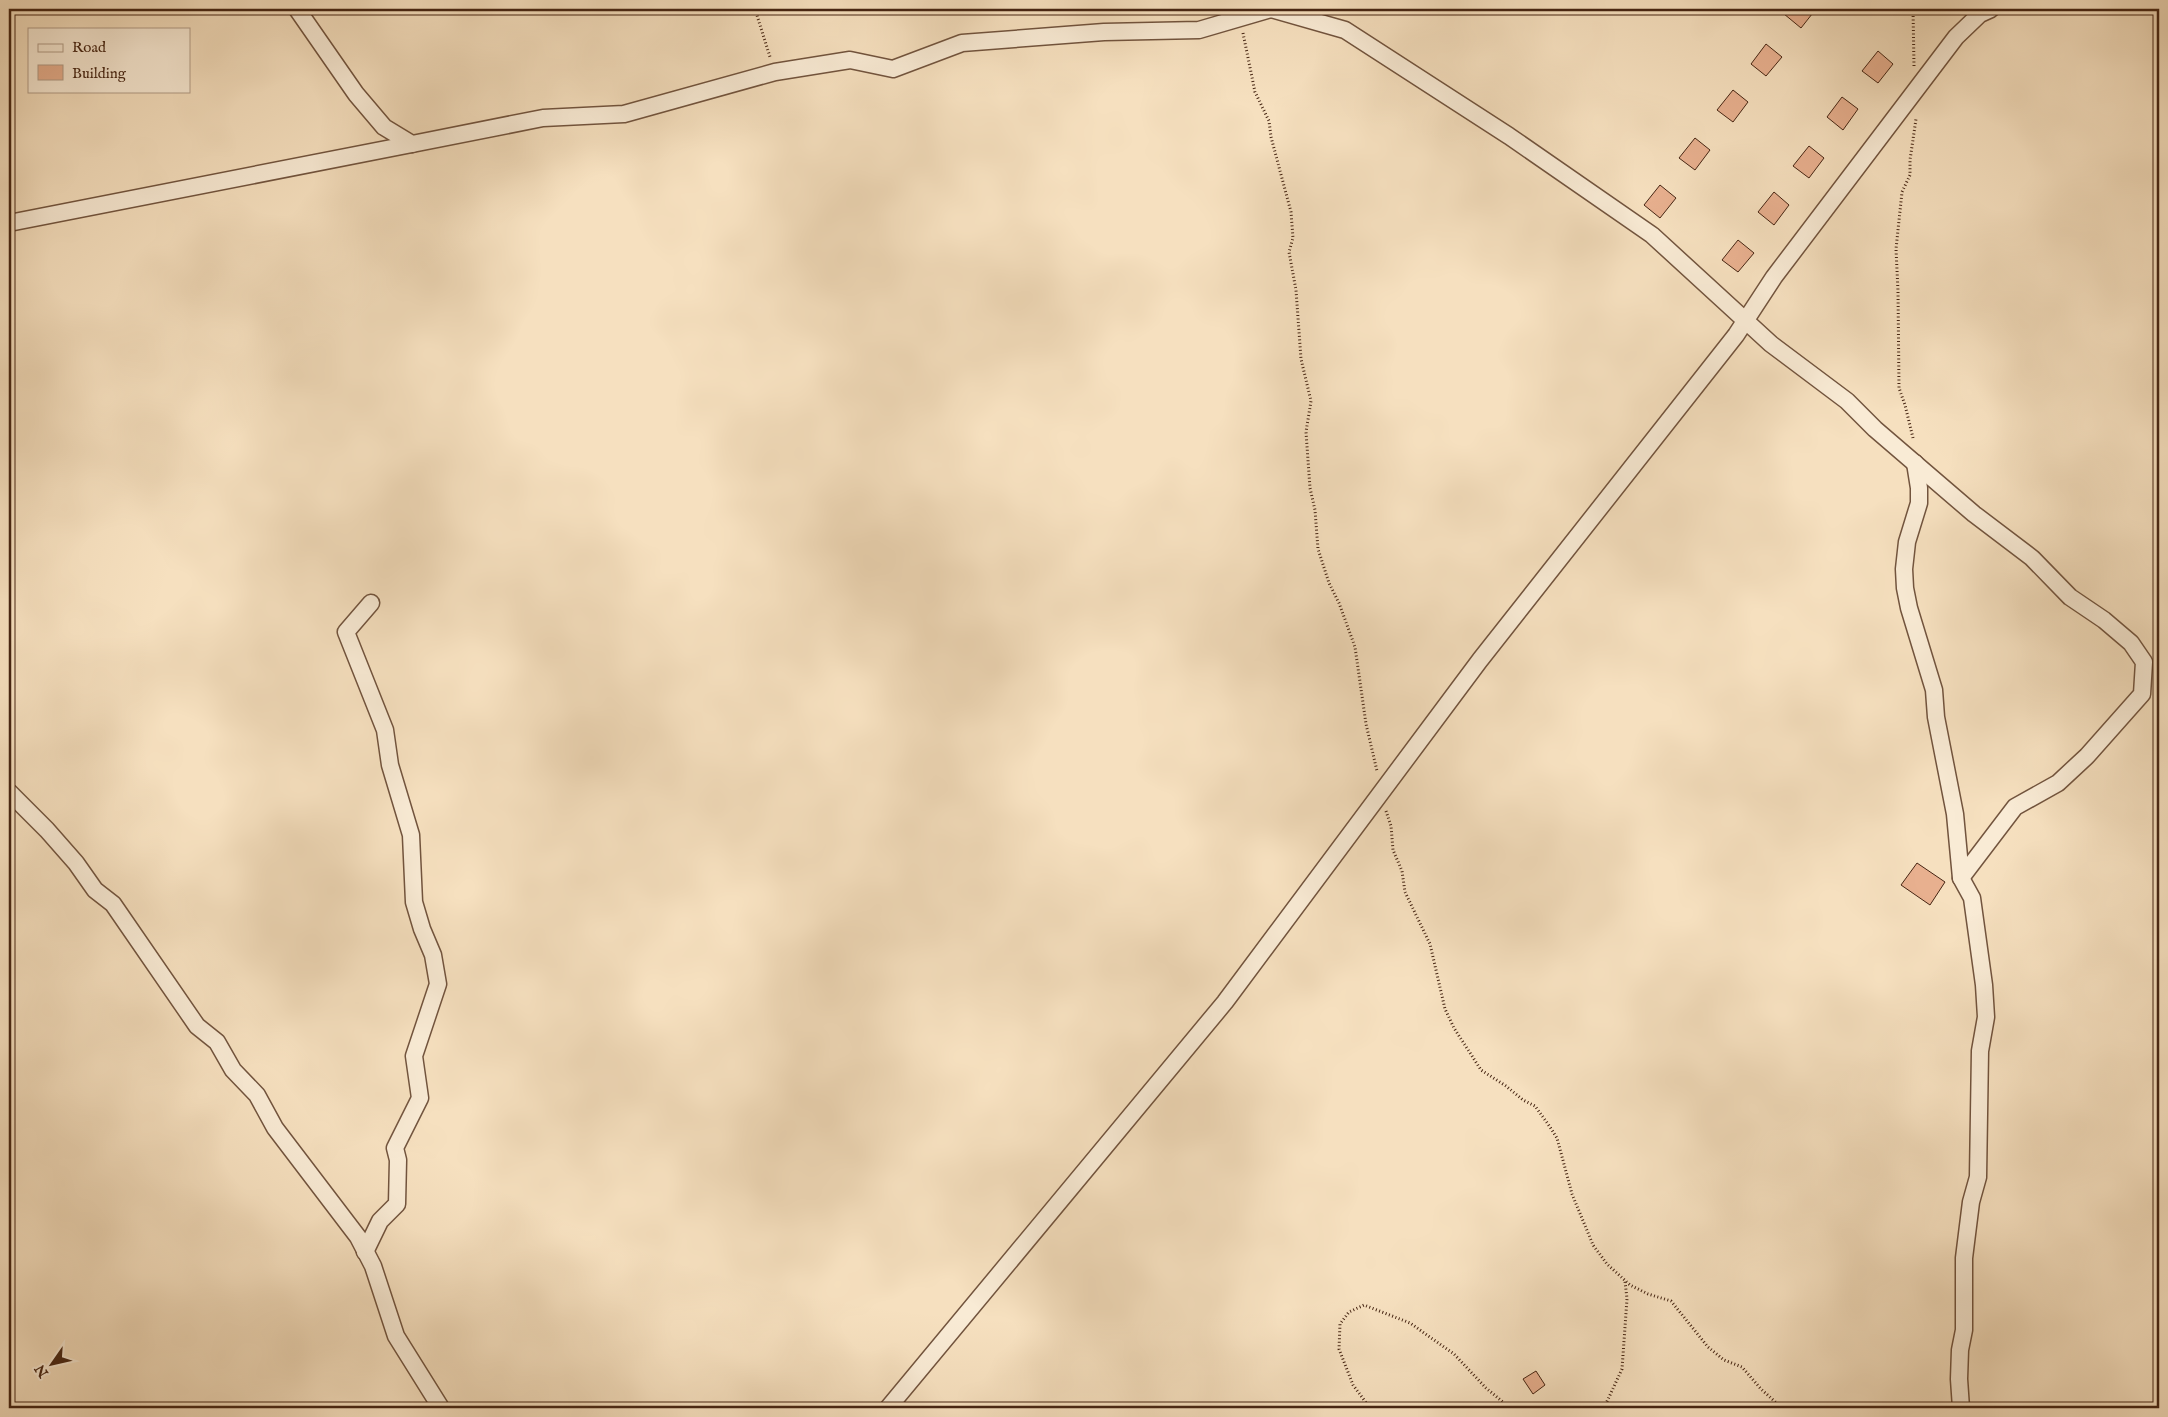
<svg xmlns="http://www.w3.org/2000/svg" width="2168" height="1417" viewBox="0 0 2168 1417" font-family="'IM FELL English',serif">
<style>
.building{fill:#e8b08f;stroke:#462513}
.lines{fill:none;stroke-linecap:round;stroke-linejoin:round}
.minor-casing{stroke:#72543e;stroke-width:19}
.path{stroke:#462513;stroke-width:3;stroke-dasharray:1 2.5;stroke-linecap:butt}
.minor{stroke:#f9ebd5;stroke-width:16}
</style>
<rect width="100%" height="100%" fill="#f6e0bf"/>
<filter id="stains"><feTurbulence type="fractalNoise" baseFrequency=".004" numOctaves="4"/><feColorMatrix values="0 0 0 0 .2 0 0 0 0 .09 0 0 0 0 .02 0 0 0 .5 -.17"/></filter>
<radialGradient id="worn" r=".72"><stop offset=".6" stop-color="#630" stop-opacity="0"/><stop offset="1" stop-color="#630" stop-opacity=".3"/></radialGradient>
<g class="building">
<polygon points="1778,9 1816,9 1801,28"/>
<polygon points="1766,44 1782,57 1766,76 1751,64"/>
<polygon points="1878,51 1893,64 1878,83 1862,71"/>
<polygon points="1733,90 1748,102 1733,122 1717,110"/>
<polygon points="1842,97 1858,109 1843,130 1827,117"/>
<polygon points="1695,138 1710,150 1695,170 1679,158"/>
<polygon points="1809,146 1824,158 1809,178 1793,166"/>
<polygon points="1660,185 1676,198 1660,218 1644,205"/>
<polygon points="1774,192 1789,205 1774,225 1758,212"/>
<polygon points="1738,240 1754,253 1738,272 1722,260"/>
<polygon points="1917,863 1945,882 1930,905 1901,885"/>
<polygon points="1536,1371 1545,1385 1533,1394 1523,1379"/>
</g>
<g class="lines">
<defs>
<g id="minor">
<polyline points="297,9 356,94 384,127 412,144 543,118 624,114 775,72 850,60 893,69 962,43 1104,32 1199,30 1271,9 1281,9"/>
<polyline points="1271,9 1345,30 1509,136 1652,235 1771,344 1847,401 1875,429 1974,514 2032,558 2070,597 2104,620 2131,643 2144,662 2142,694 2087,756 2058,783 2015,807 1961,878"/>
<polyline points="9,223 412,144"/>
<polyline points="1915,463 1919,488 1919,503 1907,542 1904,569 1905,588 1909,608 1934,690 1936,717 1955,814 1961,878 1972,898 1984,985 1986,1017 1980,1051 1978,1177 1971,1202 1964,1258 1964,1330 1960,1350 1959,1379 1961,1408"/>
<polyline points="9,792 47,830 76,863 95,890 113,904 197,1026 217,1042 233,1070 257,1095 275,1128 358,1237 373,1266 396,1336 441,1408"/>
<polyline points="365,1252 380,1221 397,1204 398,1160 395,1148 420,1098 414,1056 438,984 433,955 422,929 414,902 411,835 390,765 385,730 346,632 371,603"/>
<polyline points="888,1408 1225,1002 1480,660 1736,335 1774,277 1956,37 1980,14 1991,9"/>
</g>
</defs>
<use href="#minor" class="minor-casing"/>
<g class="path">
<polyline points="755,9 770,57"/>
<polyline points="1913,9 1914,66"/>
<polyline points="1243,33 1255,92 1269,121 1271,137 1291,212 1293,238 1289,252 1296,290 1301,359 1311,401 1306,432 1310,488 1315,510 1318,549 1329,583 1339,603 1355,647 1366,724 1377,771"/>
<polyline points="1913,438 1905,405 1899,388 1898,291 1896,249 1902,192 1910,175 1910,160 1916,119"/>
<polyline points="1386,811 1391,826 1393,850 1402,871 1405,892 1430,944 1445,1009 1454,1028 1481,1070 1506,1086 1523,1100 1535,1106 1548,1124 1557,1138 1572,1194 1593,1245 1607,1264 1630,1285 1648,1294 1671,1301 1708,1347 1724,1360 1742,1367 1761,1389 1782,1408"/>
<polyline points="1370,1408 1353,1385 1339,1349 1340,1324 1349,1312 1364,1305 1410,1323 1454,1354 1486,1388 1510,1408"/>
<polyline points="1604,1408 1622,1369 1627,1299 1625,1281"/>
</g>
<use href="#minor" class="minor"/>
</g>
<rect width="2168" height="1417" fill="none" stroke="#f6e0bf" stroke-width="30"/>
<rect x="10" y="10" width="2148" height="1397" fill="none" stroke="#462513" stroke-width="2.5"/>
<rect x="15" y="15" width="2138" height="1387" fill="none" stroke="#462513"/>
<rect x="28" y="28" width="162" height="65" fill="#f9ebd5" stroke="#b19c87"/>
<rect x="38" y="44" width="25" height="8" fill="#f9ebd5" stroke="#b19c87"/>
<text x="72" y="52" font-size="15" fill="#462513">Road</text>
<rect x="38" y="65" width="25" height="15" fill="#e8b08f" stroke="#b19c87"/>
<text x="72" y="78" font-size="15" fill="#462513">Building</text>
<g transform="translate(52 1364) rotate(236)" stroke="#f9ebd5" stroke-width="4" paint-order="stroke">
<path d="M0-4L9 19L0 12L-9 19Z" fill="#462513"/>
<text y="-8" font-size="14" font-weight="bold" text-anchor="middle" fill="#462513">N</text>
</g>
<rect width="100%" height="100%" filter="url(#stains)"/>
<rect width="100%" height="100%" fill="url(#worn)"/>
</svg>
